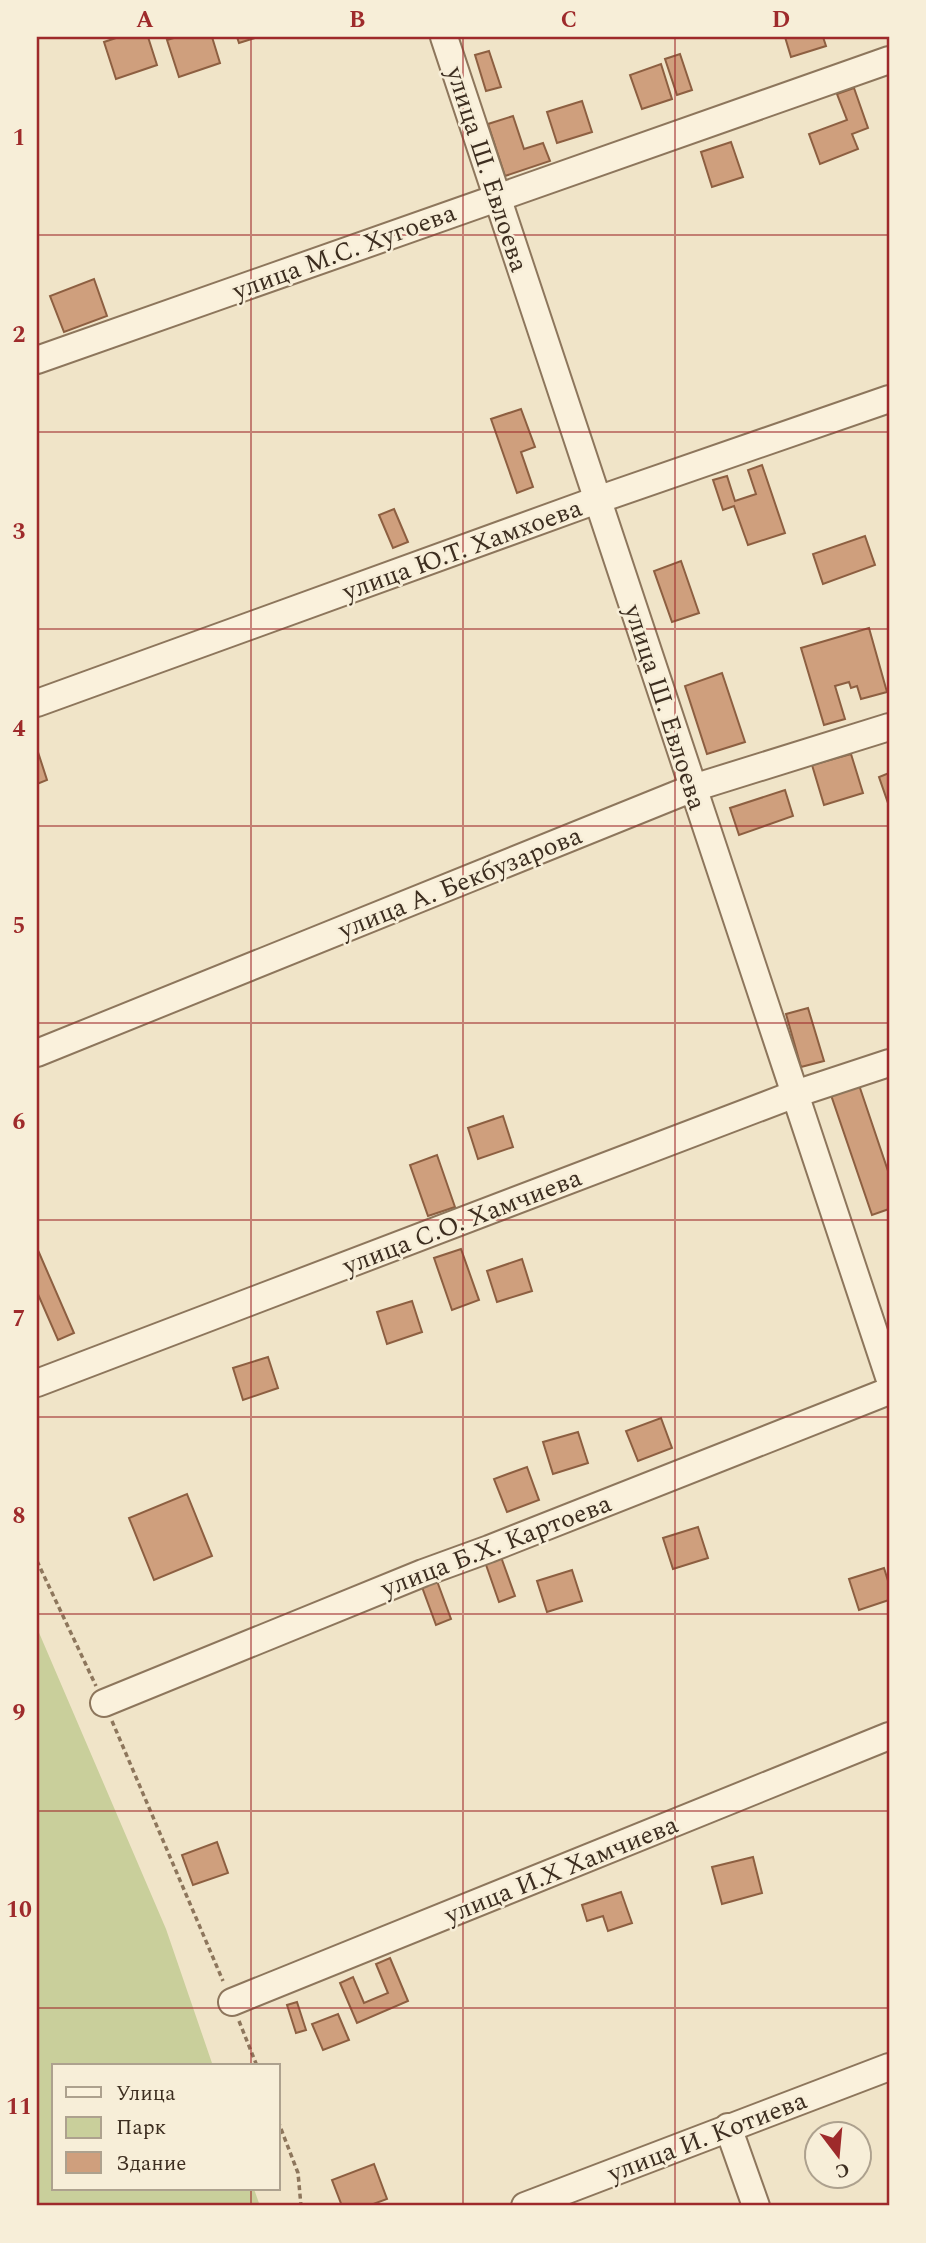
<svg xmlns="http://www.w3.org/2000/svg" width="926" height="2243" viewBox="0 0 926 2243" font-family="Spectral,serif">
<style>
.green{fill:#c9cf9b}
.building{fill:#cf9f7d;stroke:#8d5f41;stroke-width:2}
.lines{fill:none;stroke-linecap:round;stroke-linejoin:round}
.minor-casing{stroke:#8d765c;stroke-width:30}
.path{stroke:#8d765c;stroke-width:3.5;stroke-dasharray:5 3.5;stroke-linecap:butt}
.minor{stroke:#faf1dc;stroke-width:26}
.grid{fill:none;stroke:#9e2a2b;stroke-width:2;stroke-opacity:0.55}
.labels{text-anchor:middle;stroke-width:5;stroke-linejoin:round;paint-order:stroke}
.street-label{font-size:26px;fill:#3d2e20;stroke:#f7eed8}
.neatline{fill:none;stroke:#9e2a2b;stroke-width:2.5}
.grid-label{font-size:23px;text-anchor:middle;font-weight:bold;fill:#9e2a2b}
</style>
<rect width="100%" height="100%" fill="#f0e4c8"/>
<polygon class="green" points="37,1628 166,1929 213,2066 54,2066 54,2189 254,2189 260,2206 37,2206"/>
<g class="building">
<polygon points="119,37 148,37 157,65 116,79 104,42"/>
<polygon points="177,37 212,37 220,63 179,77 167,40"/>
<polygon points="237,37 258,37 239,43"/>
<polygon points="785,37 823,37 826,46 791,57"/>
<polygon points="489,51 501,87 486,91 475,55"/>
<polygon points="680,54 692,90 677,95 665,59"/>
<polygon points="661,64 672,99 642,109 630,75"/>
<polygon points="854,88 868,128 852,134 858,149 820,164 809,134 847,120 837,94"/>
<polygon points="582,101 592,132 557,143 547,112"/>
<polygon points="513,116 524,149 543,143 550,161 505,176 488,124"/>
<polygon points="731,142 743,177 712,187 701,152"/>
<polygon points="94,279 107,316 64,332 50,296"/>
<polygon points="521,409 535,447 521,452 533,487 517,493 491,419"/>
<polygon points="762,465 785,533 748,545 734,506 723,510 713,480 727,476 735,501 756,494 748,470"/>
<polygon points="394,509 408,542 393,548 379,515"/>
<polygon points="865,536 875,565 823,584 813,554"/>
<polygon points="681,561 699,613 672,622 654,571"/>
<polygon points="869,628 887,692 861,699 857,686 851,688 849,682 835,686 845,719 824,725 801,648"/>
<polygon points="722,673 745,742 707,754 685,686"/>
<polygon points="37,749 47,780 37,784"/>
<polygon points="851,754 863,793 824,805 812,765"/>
<polygon points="889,773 889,803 888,803 879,777"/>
<polygon points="785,790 793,816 739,835 730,808"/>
<polygon points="808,1008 824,1061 801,1067 786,1014"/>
<polygon points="859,1085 889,1174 889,1209 872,1215 831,1095"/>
<polygon points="503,1116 513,1147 478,1159 468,1128"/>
<polygon points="437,1155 455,1207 428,1216 410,1165"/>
<polygon points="37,1248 74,1333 58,1340 37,1292"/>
<polygon points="461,1249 479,1300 452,1310 434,1258"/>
<polygon points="522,1259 532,1291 497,1302 487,1271"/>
<polygon points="412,1301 422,1332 387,1344 377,1312"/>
<polygon points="268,1357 278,1388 243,1400 233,1368"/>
<polygon points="661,1418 672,1448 638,1461 626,1431"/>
<polygon points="578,1432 588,1463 553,1474 543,1442"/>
<polygon points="527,1467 539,1500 507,1512 494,1479"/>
<polygon points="187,1494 212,1556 154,1580 129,1518"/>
<polygon points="698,1527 708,1558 673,1569 663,1538"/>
<polygon points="501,1557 515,1596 499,1602 485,1562"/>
<polygon points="884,1568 889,1584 889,1600 859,1610 849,1579"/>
<polygon points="572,1570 582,1601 547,1612 537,1581"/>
<polygon points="437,1581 451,1619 436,1625 422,1587"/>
<polygon points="217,1842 228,1873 193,1885 182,1855"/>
<polygon points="753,1857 762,1893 722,1904 712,1867"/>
<polygon points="621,1892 632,1923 608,1931 603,1916 587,1921 582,1905"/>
<polygon points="390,1958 408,2001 357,2023 340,1983 353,1977 364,2003 388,1993 376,1964"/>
<polygon points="297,2002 306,2030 296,2033 287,2005"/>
<polygon points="338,2014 349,2040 323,2050 312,2024"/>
<polygon points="374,2164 387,2199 368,2206 342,2206 332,2180"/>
</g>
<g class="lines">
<defs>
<g id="minor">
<polyline points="444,37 889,1377"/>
<polyline points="37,360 889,60"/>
<polyline points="37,703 597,500 889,399"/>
<polyline points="37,1053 693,788 889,727"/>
<polyline points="37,1383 795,1094 889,1063"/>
<polyline points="104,1703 423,1573 489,1549 889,1391"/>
<polyline points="232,2002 889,1736"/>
<polyline points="728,2127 756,2206"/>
<polyline points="525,2206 889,2067"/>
</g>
</defs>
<use href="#minor" class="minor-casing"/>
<g class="path">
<polyline points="37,1561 96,1686"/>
<polyline points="112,1721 223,1981"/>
<polyline points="239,2021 257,2066"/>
<polyline points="278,2121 298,2173 301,2206"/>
</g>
<use href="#minor" class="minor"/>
</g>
<path class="grid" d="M251,37V2066M463,37V2206M675,37V2206M37,235H889M37,432H889M37,629H889M37,826H889M37,1023H889M37,1220H889M37,1417H889M37,1614H889M37,1811H889M37,2008H889M251,2189V2206"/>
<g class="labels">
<g class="street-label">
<text transform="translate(488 169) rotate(72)" y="9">улица Ш. Евлоева</text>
<text transform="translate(344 251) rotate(-20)" y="9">улица М.С. Хугоева</text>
<text transform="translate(462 549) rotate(-20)" y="9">улица Ю.Т. Хамхоева</text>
<text transform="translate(666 707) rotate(72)" y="9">улица Ш. Евлоева</text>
<text transform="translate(460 882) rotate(-22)" y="9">улица А. Бекбузарова</text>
<text transform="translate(462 1221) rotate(-21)" y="9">улица С.О. Хамчиева</text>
<text transform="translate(496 1545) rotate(-21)" y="9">улица Б.Х. Картоева</text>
<text transform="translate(561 1869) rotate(-22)" y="9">улица И.Х Хамчиева</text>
<text transform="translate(707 2136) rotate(-21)" y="9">улица И. Котиева</text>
</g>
</g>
<rect width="926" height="2243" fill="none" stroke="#f7eed8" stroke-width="77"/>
<rect x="52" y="2064" width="228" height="126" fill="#f7eed8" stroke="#ada18e" stroke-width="2"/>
<rect x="66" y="2087" width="35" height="10" fill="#faf1dc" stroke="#ada18e" stroke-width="2"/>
<text x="116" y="2100" font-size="21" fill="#3d2e20">Улица</text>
<rect x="66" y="2117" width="35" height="21" fill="#c9cf9b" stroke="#ada18e" stroke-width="2"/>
<text x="116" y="2134" font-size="21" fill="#3d2e20">Парк</text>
<rect x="66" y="2152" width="35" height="21" fill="#cf9f7d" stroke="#ada18e" stroke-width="2"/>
<text x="116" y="2170" font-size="21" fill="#3d2e20">Здание</text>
<g transform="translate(838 2155) rotate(164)"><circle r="33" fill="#f7eed8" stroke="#ada18e" stroke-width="2"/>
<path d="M0-5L12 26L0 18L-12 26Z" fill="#9e2a2b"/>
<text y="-10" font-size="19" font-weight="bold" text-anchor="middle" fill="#3d2e20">С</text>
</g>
<rect x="38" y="38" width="850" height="2166" class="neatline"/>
<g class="grid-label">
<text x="145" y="27">A</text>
<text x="357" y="27">B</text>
<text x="569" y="27">C</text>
<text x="781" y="27">D</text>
<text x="19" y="145">1</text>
<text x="19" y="342">2</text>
<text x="19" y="539">3</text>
<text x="19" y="736">4</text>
<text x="19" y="933">5</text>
<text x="19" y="1129">6</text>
<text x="19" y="1326">7</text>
<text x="19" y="1523">8</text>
<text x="19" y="1720">9</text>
<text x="19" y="1917">10</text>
<text x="19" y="2114">11</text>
</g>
</svg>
